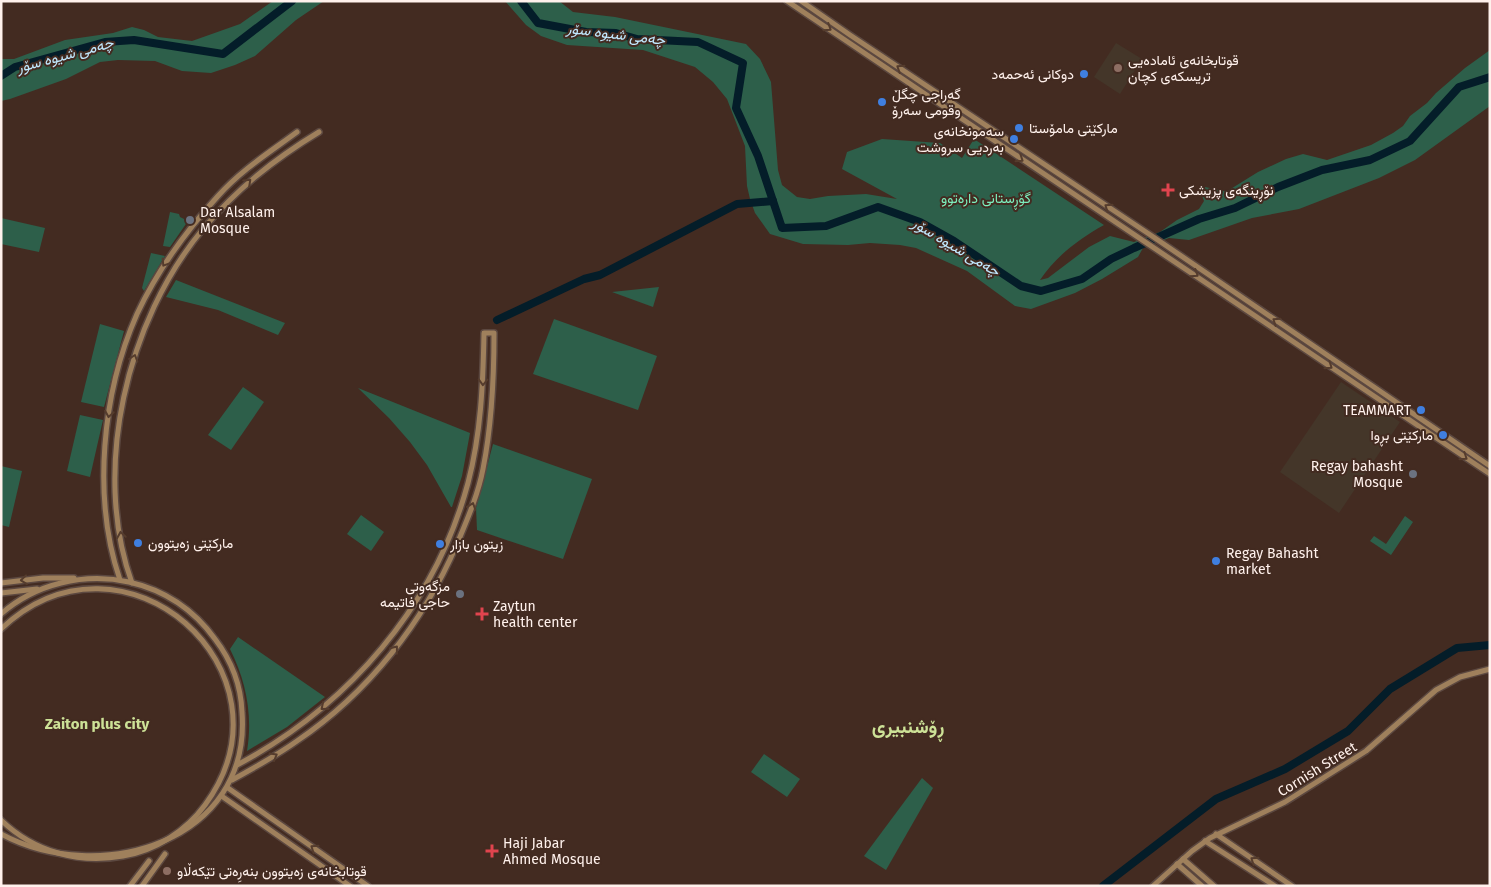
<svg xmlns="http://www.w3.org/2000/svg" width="1491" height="887" viewBox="0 0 1491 887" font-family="'Fira Sans',Vazirmatn,sans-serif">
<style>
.education{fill:#443629}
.green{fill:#2d5f4a}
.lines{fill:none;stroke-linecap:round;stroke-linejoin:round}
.river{stroke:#041d29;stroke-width:8}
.secondary-casing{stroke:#5c4840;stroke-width:8}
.secondary{stroke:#9f805c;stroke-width:5}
.oneway{stroke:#553c2d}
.education-dot{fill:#8d6e63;stroke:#432b21;stroke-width:2}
.shop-dot{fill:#3f7fe0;stroke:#432b21;stroke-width:2}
.health-dot{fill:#e0444e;stroke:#432b21;stroke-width:2}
.worship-dot{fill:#6b7280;stroke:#432b21;stroke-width:2}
.labels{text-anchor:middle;stroke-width:4;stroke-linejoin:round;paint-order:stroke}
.poi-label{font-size:14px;fill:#fff1ec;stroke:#432b21;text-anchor:start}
.park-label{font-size:14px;fill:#7cefbe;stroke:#432b21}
.street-label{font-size:14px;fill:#fff1ec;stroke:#432b21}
.water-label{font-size:15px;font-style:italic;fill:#c1e9ff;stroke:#432b21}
.neighbourhood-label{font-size:15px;font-weight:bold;fill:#cde297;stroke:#432b21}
.district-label{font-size:19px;font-weight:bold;fill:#cde297;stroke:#432b21}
</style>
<rect width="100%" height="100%" fill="#432b21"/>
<g class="education">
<polygon points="1116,43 1142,59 1120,94 1094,77"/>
<polygon points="1341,382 1400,422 1339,513 1280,472"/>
</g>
<g class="green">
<polygon points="273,1 324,1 296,20 255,56 235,65 211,73 182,71 155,61 118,60 100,62 66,79 10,99 1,101 1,59 14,59 65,40 113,33 132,27 144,30 158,37 192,41 240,24"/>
<path d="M505,1H559L573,12L615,17L746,44L760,59L771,82L778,170L782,185L797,197L810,199L828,196L866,194L897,199L842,169L847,152L882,139L940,143L962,158L974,139L1104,225C1079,239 1056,256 1040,280L1048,278L1089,247L1110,236L1134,242L1160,232L1177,220L1199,209L1204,201L1201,193L1205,187L1224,191L1229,190L1258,172L1286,159L1303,154L1327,160L1371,145L1393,133L1403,126L1410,116L1427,103L1436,93L1465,68L1490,50V106L1415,160L1379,178L1299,209L1252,218L1189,240L1169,238L1143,248L1138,257L1102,279L1075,293L1031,309L1015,306L967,271L916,248L900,245L870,243L848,245L803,244L770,234L755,213L750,199L747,186L745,146L727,99L713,82L695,67L643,50L567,45L541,36L526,25Z"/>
<polygon points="170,212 179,214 180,217 188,221 170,247 163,246"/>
<polygon points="1,218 45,228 39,252 1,244"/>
<polygon points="151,253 165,256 144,291 142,288"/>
<polygon points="176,280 285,323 278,335 218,310 166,297"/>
<polygon points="659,287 653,307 612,292"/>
<polygon points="554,319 657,356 638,410 533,374"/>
<polygon points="100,324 124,331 104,407 81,402"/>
<polygon points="243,387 264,402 231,450 208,435"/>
<polygon points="358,388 470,433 462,476 452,507 451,507 427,465 410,442 389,418"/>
<polygon points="80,415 103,420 90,477 67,471"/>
<polygon points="493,444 592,479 563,559 477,530 476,508"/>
<polygon points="1,466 22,471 9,527 1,525"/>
<polygon points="361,515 384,532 371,551 347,534"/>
<polygon points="1405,516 1413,522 1391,555 1370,541 1374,536 1386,544"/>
<path d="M238,637L325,697L287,727L247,751C253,715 246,681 230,649Z"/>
<polygon points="764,754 800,779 787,797 751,772"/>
<polygon points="922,778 933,788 886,870 864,856"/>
</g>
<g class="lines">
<g class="river">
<polyline points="521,1 538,23 586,32 616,33 637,39 698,42 743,63 736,108 758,156 782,228 826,226 878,207 920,222 954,241 1021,286 1041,291 1082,279 1111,259 1134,248 1199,219 1235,208 1278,187 1322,170 1370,160 1410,141 1459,87 1490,77"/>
<polyline points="1,76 15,67 105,42 134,40 223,54 292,1"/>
<polyline points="497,320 584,279 600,275 737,204 773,201"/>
<polyline points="1103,886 1216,799 1285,769 1348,731 1390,689 1457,648 1490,645"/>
</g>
<defs>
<g id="secondary">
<polyline points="787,1 1490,474"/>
<polyline points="801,1 850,35 1149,234 1490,466"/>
<path d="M120,580C92,498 102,393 137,314C157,271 186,231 218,196C241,170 270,152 297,132"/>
<polyline points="1,583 43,578 74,578"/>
<path d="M132,583C91,470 127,320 203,229C238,188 273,160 319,132"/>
<polyline points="1,593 37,589"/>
<path d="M1,614C35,584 84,572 129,582C164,590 194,610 215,639C231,660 241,686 242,712C252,842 100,887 1,834"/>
<path d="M1,629C123,513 303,671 205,805C186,831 155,851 123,856C79,864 34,852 1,820"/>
<path d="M232,780C254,768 276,756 297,741C368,693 423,623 457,544C467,520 478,495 483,469C492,424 494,379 494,333H484C483,384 481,434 468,483C435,606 348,706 237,765"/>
<polyline points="228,788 368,886"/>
<polyline points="223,797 350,886"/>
<polyline points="1216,834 1292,886"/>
<polyline points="1205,841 1275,886"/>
<polyline points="1183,859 1214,886"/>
<polyline points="1177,864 1202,886"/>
<polyline points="130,886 149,861"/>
<polyline points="142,886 165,854"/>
<polyline points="1153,886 1192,851 1210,838 1285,802 1366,751 1436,690 1460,677 1490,669"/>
</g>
</defs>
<use href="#secondary" class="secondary-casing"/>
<use href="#secondary" class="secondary"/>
</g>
<defs><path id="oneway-chevron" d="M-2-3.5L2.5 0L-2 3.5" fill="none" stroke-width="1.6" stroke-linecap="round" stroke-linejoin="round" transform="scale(1.25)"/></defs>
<g class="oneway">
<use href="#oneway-chevron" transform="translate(828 28) rotate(33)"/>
<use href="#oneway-chevron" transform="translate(900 68) rotate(-147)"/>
<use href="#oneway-chevron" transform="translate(1020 159) rotate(34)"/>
<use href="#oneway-chevron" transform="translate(248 182) rotate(-43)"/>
<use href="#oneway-chevron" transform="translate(1108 207) rotate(-146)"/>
<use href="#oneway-chevron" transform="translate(165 263) rotate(123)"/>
<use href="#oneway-chevron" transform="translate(1195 274) rotate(33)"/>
<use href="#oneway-chevron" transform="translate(1276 321) rotate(-146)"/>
<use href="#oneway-chevron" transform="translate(134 358) rotate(-72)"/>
<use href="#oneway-chevron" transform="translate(1329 366) rotate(35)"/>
<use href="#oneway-chevron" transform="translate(483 382) rotate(92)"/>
<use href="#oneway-chevron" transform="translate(109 414) rotate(99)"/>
<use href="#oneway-chevron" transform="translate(1464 457) rotate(34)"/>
<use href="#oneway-chevron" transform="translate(472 506) rotate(-71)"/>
<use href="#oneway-chevron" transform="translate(121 535) rotate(-99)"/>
<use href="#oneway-chevron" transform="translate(24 580) rotate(174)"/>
<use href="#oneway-chevron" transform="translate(395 649) rotate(-52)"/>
<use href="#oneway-chevron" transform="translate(324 707) rotate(140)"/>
<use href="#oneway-chevron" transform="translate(274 756) rotate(-30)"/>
<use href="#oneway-chevron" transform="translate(314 848) rotate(-145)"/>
<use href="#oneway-chevron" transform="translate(1254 860) rotate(-146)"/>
</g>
<g class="education-dot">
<circle cx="1118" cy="68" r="5"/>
<circle cx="167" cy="871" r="5"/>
</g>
<g class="shop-dot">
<circle cx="1084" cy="74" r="5"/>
<circle cx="882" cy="102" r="5"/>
<circle cx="1019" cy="128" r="5"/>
<circle cx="1014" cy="139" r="5"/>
<circle cx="1421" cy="410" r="5"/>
<circle cx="1443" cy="435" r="5"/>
<circle cx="138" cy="543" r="5"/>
<circle cx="440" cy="544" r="5"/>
<circle cx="1216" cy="561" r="5"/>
</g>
<g class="health-dot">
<path d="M1165.5 182.5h5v5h5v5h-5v5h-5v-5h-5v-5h5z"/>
<path d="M479.5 606.5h5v5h5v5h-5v5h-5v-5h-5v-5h5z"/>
<path d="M489.5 843.5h5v5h5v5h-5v5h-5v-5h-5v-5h5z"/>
</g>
<g class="worship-dot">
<circle cx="190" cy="220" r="5"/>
<circle cx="1413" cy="474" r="5"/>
<circle cx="460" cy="594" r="5"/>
</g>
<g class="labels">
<g class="poi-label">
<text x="1128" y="65">قوتابخانەی ئامادەیی<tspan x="1128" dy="16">تریسکەی کچان</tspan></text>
<text x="1074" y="79" text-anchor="end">دوکانی ئەحمەد</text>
<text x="892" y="99">گەراجی چگڵ<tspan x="892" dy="16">وقومی سەرۆ</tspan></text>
<text x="1029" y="133">مارکێتی مامۆستا</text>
<text x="1004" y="136" text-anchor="end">سەمونخانەی<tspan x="1004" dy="16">بەردیی سروشت</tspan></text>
<text x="1179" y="195">نۆڕینگەی پزیشکی</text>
<text x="200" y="217">Dar Alsalam<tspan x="200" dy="16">Mosque</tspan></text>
<text x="1411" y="415" text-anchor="end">TEAMMART</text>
<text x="1433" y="440" text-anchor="end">مارکێتی بڕوا</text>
<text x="1403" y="471" text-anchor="end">Regay bahasht<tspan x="1403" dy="16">Mosque</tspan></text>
<text x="148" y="548">مارکێتی زەیتوون</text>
<text x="450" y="549">زيتون بازار</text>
<text x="1226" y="558">Regay Bahasht<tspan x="1226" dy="16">market</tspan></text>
<text x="450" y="591" text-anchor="end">مزگەوتی<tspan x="450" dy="16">حاجی فاتیمە</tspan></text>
<text x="493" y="611">Zaytun<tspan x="493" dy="16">health center</tspan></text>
<text x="503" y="848">Haji Jabar<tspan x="503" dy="16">Ahmed Mosque</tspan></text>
<text x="177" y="876">قوتابخانەی زەیتوون بنەرِەتی تێکەڵاو</text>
</g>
<g class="park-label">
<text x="986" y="203">گۆڕستانی دارەتوو</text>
</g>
<g class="street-label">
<text transform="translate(1317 769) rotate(-32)" y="5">Cornish Street</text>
</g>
<g class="water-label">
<text transform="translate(616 34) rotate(7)" y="5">چەمی شیوە سۆر</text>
<text transform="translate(65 55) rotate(-15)" y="5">چەمی شیوە سۆر</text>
<text transform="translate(956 247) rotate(31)" y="5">چەمی شیوە سۆر</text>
</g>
<g class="neighbourhood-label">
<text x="97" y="729">Zaiton plus city</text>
</g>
<g class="district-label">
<text x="908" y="733">ڕۆشنبیری</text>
</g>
</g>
<rect width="1491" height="887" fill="none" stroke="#fff1ec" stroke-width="5"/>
</svg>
